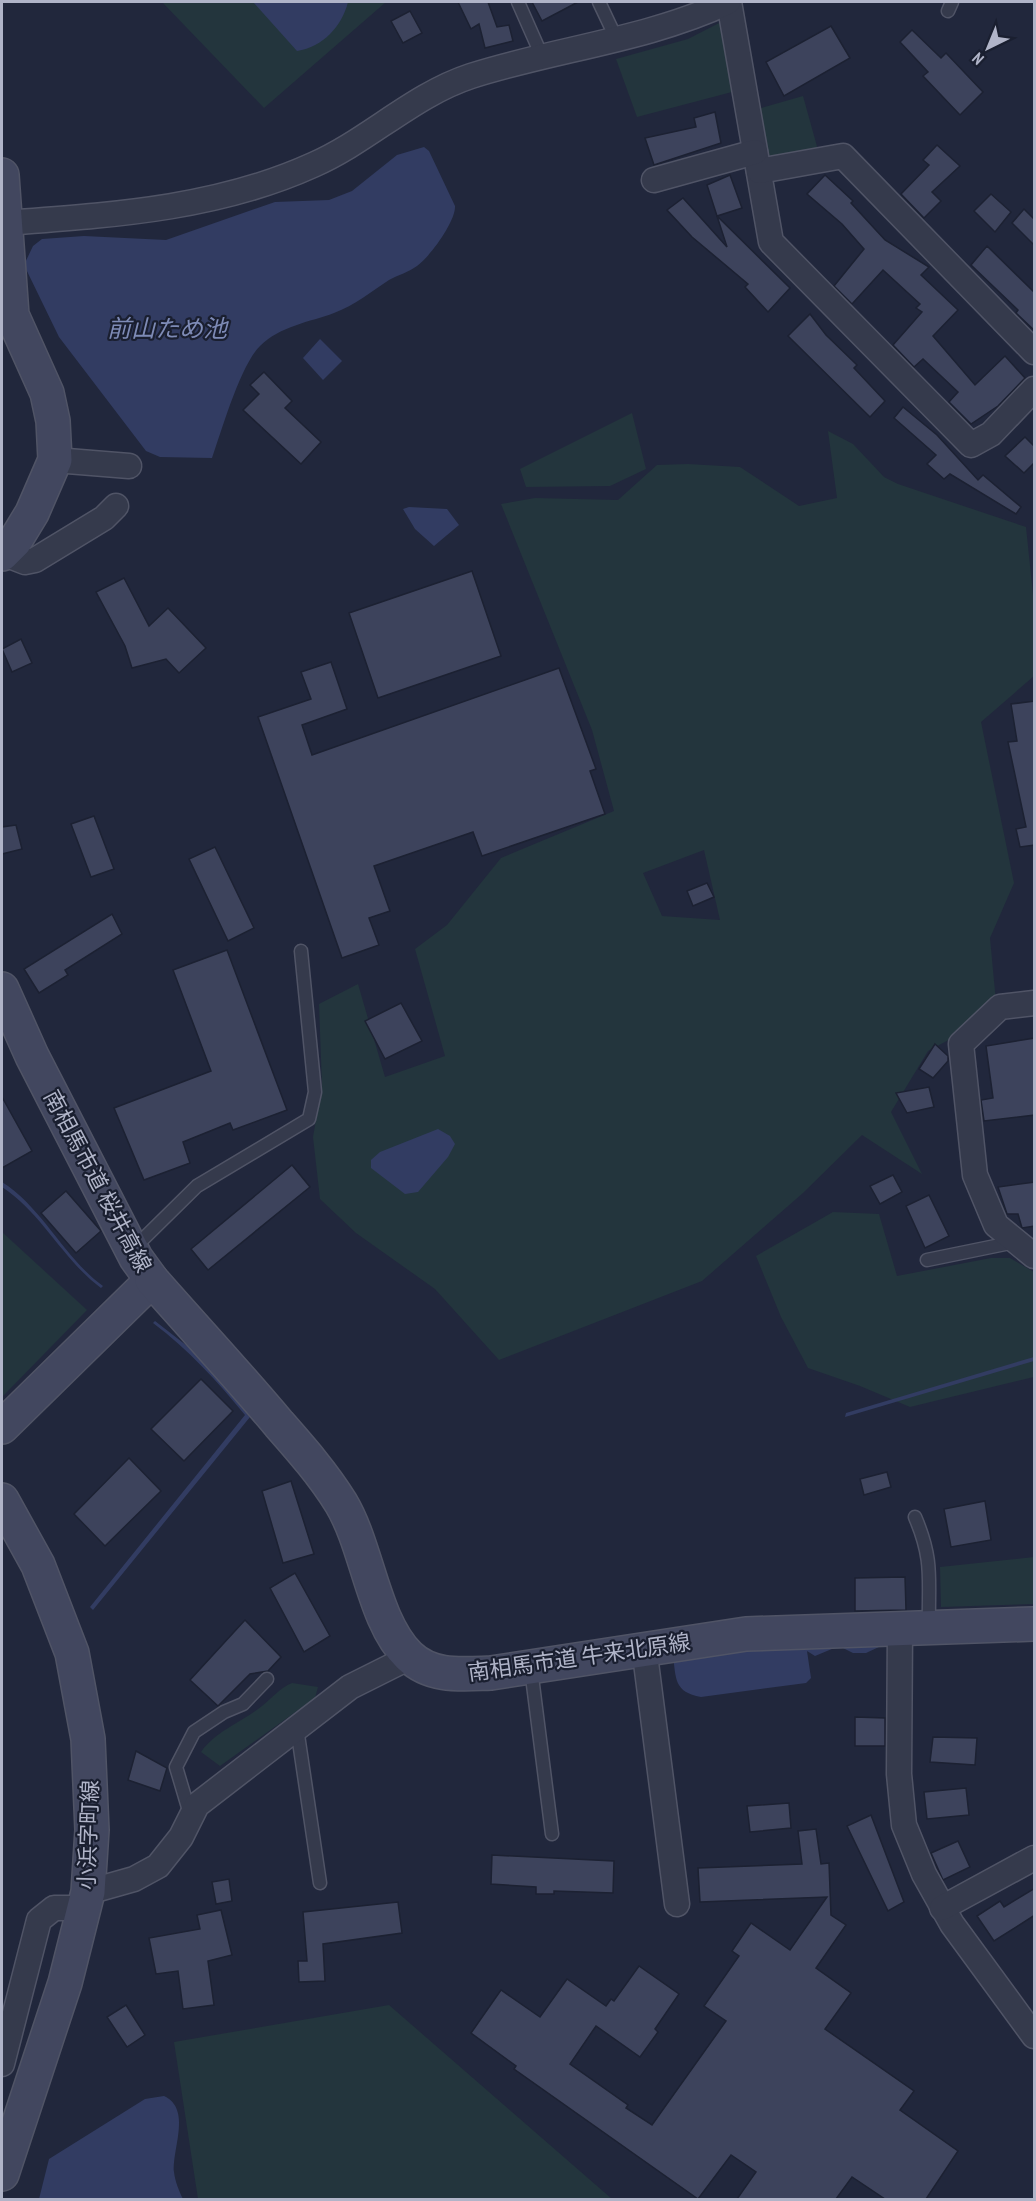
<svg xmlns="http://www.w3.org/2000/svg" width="1036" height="2201" viewBox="0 0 1036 2201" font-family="'PT Sans Narrow','Noto Sans JP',sans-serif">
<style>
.green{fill:#23353d;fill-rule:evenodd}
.water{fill:#323c62}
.building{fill:#3d435c;stroke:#1c2132;stroke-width:1.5}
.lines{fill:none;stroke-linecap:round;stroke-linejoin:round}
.lane-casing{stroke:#505466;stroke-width:15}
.street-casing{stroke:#505466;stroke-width:27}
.secondary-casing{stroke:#505466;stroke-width:36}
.lane{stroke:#353a4c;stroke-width:12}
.street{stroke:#353a4c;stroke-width:24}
.secondary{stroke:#42475f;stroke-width:33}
.labels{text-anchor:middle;stroke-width:4.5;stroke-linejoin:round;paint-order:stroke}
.street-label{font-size:22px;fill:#b0b4c8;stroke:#1a1f30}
.water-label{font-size:24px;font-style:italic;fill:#7e8bb6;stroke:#1a1f30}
</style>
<rect width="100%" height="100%" fill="#21273c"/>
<g class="green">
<polygon points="162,2 386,2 264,108"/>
<polygon points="721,22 732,92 637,117 616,59 688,39"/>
<polygon points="803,96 818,150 781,159 767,154 758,109"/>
<polygon points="632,413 646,469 610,486 526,487 520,469"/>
<path d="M828,431L853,444L884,477L898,484L1026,527L1034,604V676L981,722L1014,883L990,938L996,1002L969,1029L928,1051L891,1112L922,1174L862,1135L803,1193L702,1281L499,1360L435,1289L356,1233L320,1199L313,1137L322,1086L319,1004L358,984L385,1077L445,1056L415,949L447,925L501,858L614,811L592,730L501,504L535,498L618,500L657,465L688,464L740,467L799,506L837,498ZM704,850L720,920L662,916L643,873Z"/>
<polygon points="833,1212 879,1214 897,1276 991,1258 1010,1258 1034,1272 1034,1377 910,1407 860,1386 808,1368 781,1317 756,1256"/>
<polygon points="2,1232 87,1310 2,1397"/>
<polygon points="1034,1557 1034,1604 941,1607 940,1567"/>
<path d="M292,1683L318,1687L315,1698L220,1766L201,1752C217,1730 241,1723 262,1706C272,1698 280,1688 292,1683Z"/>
<polygon points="389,2005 612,2199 198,2199 174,2042"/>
</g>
<g class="water">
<path d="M253,2H348C342,26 323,47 297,51Z"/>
<path d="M424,147L429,151L455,206C456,221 430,257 417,266C409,272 398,275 389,280C371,292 355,305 334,313C310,322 280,326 260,346C240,366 222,430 212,458L160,457L146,451L59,337L24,265L33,246L42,239L84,236L166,240L275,202L329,200L352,191L397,155Z"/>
<polygon points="320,339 342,361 323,380 303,358"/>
<polygon points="409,507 447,509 459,525 434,546 415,529 403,509"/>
<polygon points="438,1129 450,1136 455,1144 448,1157 418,1192 405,1194 371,1168 371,1160 380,1152"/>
<path d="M2,1182C43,1208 64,1258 103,1286L101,1288C63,1260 42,1213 2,1187Z"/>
<path d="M155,1321L191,1349L250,1417L93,1610L90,1607L245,1415C217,1381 189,1350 153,1323Z"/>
<polygon points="1034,1357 1034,1361 845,1417 846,1413"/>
<path d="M881,1640V1646L866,1653H853L839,1646L815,1656L807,1651L811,1678L806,1683L701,1697C674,1692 676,1679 673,1655Z"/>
<path d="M164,2096C192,2109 172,2149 174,2172C175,2181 179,2191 183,2199H39L49,2159L145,2099Z"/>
</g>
<g class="building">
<polygon points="458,2 488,2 497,27 509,25 513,41 485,48 479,24 471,29"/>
<polygon points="532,2 578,2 542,21"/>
<polygon points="410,11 422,33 403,43 391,21"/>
<polygon points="831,26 850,58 784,96 766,62"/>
<polygon points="912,30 941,58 946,53 983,92 960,115 923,76 928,72 900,42"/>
<polygon points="715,112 721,143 654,165 645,138 696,127 694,118"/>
<polygon points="937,145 960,166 932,192 941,201 924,218 901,194 929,165 923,160"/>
<polygon points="730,175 742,208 717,216 707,185"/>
<polygon points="825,175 853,201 851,203 885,240 929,267 921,275 958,310 933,336 975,385 1005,356 1025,378 998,406 971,424 949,402 958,392 923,359 914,367 893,345 922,312 916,308 920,304 883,270 852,304 834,286 864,249 842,224 807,194"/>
<polygon points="991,194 1011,212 995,232 974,211"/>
<polygon points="683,198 727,247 717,216 790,288 768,312 745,287 748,284 692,237 667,210"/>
<polygon points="1024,209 1035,220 1035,246 1012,223"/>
<polygon points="987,246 1035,293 1035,331 1016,313 1018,310 971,265"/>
<polygon points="810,314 826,335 857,365 854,368 885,401 870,417 788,336"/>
<polygon points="264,372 292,401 285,408 321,442 301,464 243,410 259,394 250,385"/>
<polygon points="903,407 937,435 978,480 983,475 1021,507 1016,514 950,474 944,479 927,464 936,455 894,418"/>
<polygon points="1025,437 1035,447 1035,462 1024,473 1005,456"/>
<polygon points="472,571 501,656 378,698 349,613"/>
<polygon points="124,578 149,626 168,608 206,648 179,673 166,659 132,668 125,646 96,592"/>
<polygon points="21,639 32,663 12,672 2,649"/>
<polygon points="331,662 347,709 302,725 312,755 559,668 596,769 590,771 605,814 482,856 473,832 374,866 390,911 369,918 379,945 342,958 258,717 311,699 301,672"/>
<polygon points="1035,701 1035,845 1020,847 1016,829 1026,827 1008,742 1017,741 1011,704"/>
<polygon points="94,816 114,869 91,877 71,824"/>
<polygon points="16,825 22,849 2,854 2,827"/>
<polygon points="215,847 254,928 228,941 189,859"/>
<polygon points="707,883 714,897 693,906 687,891"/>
<polygon points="112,914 122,934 65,970 68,975 39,993 24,969"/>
<polygon points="227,950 287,1110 233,1130 230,1123 183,1142 190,1163 144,1180 114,1108 211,1071 173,970"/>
<polygon points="401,1003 422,1041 385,1059 365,1021"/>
<polygon points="1035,1038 1035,1115 984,1121 981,1100 993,1098 986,1046"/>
<polygon points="935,1044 948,1056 948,1061 933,1078 919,1069"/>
<polygon points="929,1087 934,1107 907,1113 896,1093"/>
<polygon points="2,1097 32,1151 2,1168"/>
<polygon points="292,1165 310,1187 208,1270 191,1249"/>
<polygon points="893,1175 902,1192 880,1204 870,1186"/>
<polygon points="1035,1182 1035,1226 1022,1228 1018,1214 1007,1214 998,1187"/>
<polygon points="66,1191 101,1231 76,1253 41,1213"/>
<polygon points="929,1195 949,1236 925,1248 906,1206"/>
<polygon points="201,1379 233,1411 184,1461 151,1429"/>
<polygon points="129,1458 161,1491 105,1546 74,1514"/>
<polygon points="887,1472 891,1487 864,1495 860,1479"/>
<polygon points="291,1481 314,1554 283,1563 262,1491"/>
<polygon points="985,1501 991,1540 951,1547 944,1509"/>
<polygon points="295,1573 330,1636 304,1652 270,1588"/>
<polygon points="905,1577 906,1610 855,1611 855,1578"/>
<polygon points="245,1620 281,1657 268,1671 250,1674 218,1706 190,1680"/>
<polygon points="855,1717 885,1718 885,1746 855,1746"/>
<polygon points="933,1737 977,1738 975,1765 930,1762"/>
<polygon points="136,1751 167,1768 160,1791 128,1780"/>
<polygon points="966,1788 969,1815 927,1819 924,1792"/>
<polygon points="789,1803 791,1828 750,1832 747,1806"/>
<polygon points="871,1815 904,1902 888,1911 847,1826"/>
<polygon points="816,1829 821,1864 829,1863 831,1915 846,1925 816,1968 851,1993 825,2029 914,2091 900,2110 958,2151 926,2199 885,2199 852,2177 836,2199 737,2199 756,2172 731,2155 698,2199 514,2069 516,2066 471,2033 501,1990 540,2017 567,1979 606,2006 611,1999 614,2001 639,1966 679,1994 655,2029 658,2032 640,2057 596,2026 570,2064 628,2105 626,2108 652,2125 726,2021 704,2006 739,1956 732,1951 751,1923 790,1950 827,1897 700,1902 698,1868 802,1864 798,1831"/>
<polygon points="958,1841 970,1867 943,1880 931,1853"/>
<polygon points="492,1855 614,1861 613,1893 554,1891 554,1894 536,1894 536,1887 491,1884"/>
<polygon points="229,1879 232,1901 216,1904 212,1882"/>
<polygon points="1035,1888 1035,1915 994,1941 977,1916 1000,1901 1004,1907"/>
<polygon points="398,1902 402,1933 323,1944 325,1981 299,1982 298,1961 307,1961 303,1912"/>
<polygon points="221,1910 232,1955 208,1961 214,2005 183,2009 178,1971 156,1974 149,1938 200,1929 197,1915"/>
<polygon points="126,2005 145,2035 127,2047 107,2017"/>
</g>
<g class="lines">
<defs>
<g id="lane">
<polyline points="518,2 537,45 540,58"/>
<polyline points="599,2 616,38"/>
<polyline points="948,11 952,2"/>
<polyline points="133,1249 197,1186 309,1119 315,1092 301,951"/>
<polyline points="927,1260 1015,1242"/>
<path d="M915,1517C934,1561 928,1580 929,1626"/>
<polyline points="531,1669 552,1834"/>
<polyline points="297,1728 320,1883"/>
<polyline points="190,1814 176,1767 194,1732 224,1712 243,1704 267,1679"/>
</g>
<g id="street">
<polyline points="729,2 771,242 971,445 991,434 1034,389"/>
<polyline points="759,171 843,156 1034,352"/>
<polyline points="654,180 755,152"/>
<path d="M6,223C111,215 216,209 313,165C368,141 413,95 471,76C555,49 647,40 728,2"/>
<polyline points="55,460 129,466"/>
<polyline points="2,553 25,562 35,560 104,518 116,506"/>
<polyline points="1034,1003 1000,1007 961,1044 975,1175 996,1225 1034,1256"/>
<polyline points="900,1628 899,1774 904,1825 924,1874 952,1924 1034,2036"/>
<polyline points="644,1647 677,1904"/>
<polyline points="88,1892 134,1879 158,1866 181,1837 197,1805 350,1687 410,1657"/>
<polyline points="942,1908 1034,1858"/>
<polyline points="2,2064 39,1920 54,1908 84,1908"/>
</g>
<g id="secondary">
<polyline points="2,175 12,315 47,393 53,421 55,460 32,513 15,541 2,554"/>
<polyline points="2,989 32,1056 136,1258 152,1280 2,1427"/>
<path d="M152,1280C194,1328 238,1375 279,1424C301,1449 323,1474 341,1503C368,1548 373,1621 409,1656C432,1678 462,1674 491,1673L746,1634L1034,1624"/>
<polyline points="2,1500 38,1565 72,1653 88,1739 92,1830 88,1892 65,1983 2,2174"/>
</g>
</defs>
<use href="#lane" class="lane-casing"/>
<use href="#street" class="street-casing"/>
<use href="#secondary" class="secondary-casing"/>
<use href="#lane" class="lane"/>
<use href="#street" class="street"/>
<use href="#secondary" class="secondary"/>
</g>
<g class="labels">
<g class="street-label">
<text transform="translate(98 1181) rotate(62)" y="8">南相馬市道 桜井高線</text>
<text transform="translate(579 1657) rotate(-8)" y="8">南相馬市道 牛来北原線</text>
<text transform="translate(88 1835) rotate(-88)" y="8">小浜字町線</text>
</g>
<g class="water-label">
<text x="167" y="337">前山ため池</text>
</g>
</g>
<rect width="1036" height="2201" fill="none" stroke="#b0b4c8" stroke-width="6"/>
<g transform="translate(988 48) rotate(223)" stroke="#1a1f30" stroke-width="4.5" paint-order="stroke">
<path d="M0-4.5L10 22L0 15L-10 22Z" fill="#b0b4c8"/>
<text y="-9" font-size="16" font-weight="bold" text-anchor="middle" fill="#b0b4c8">N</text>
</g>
</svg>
